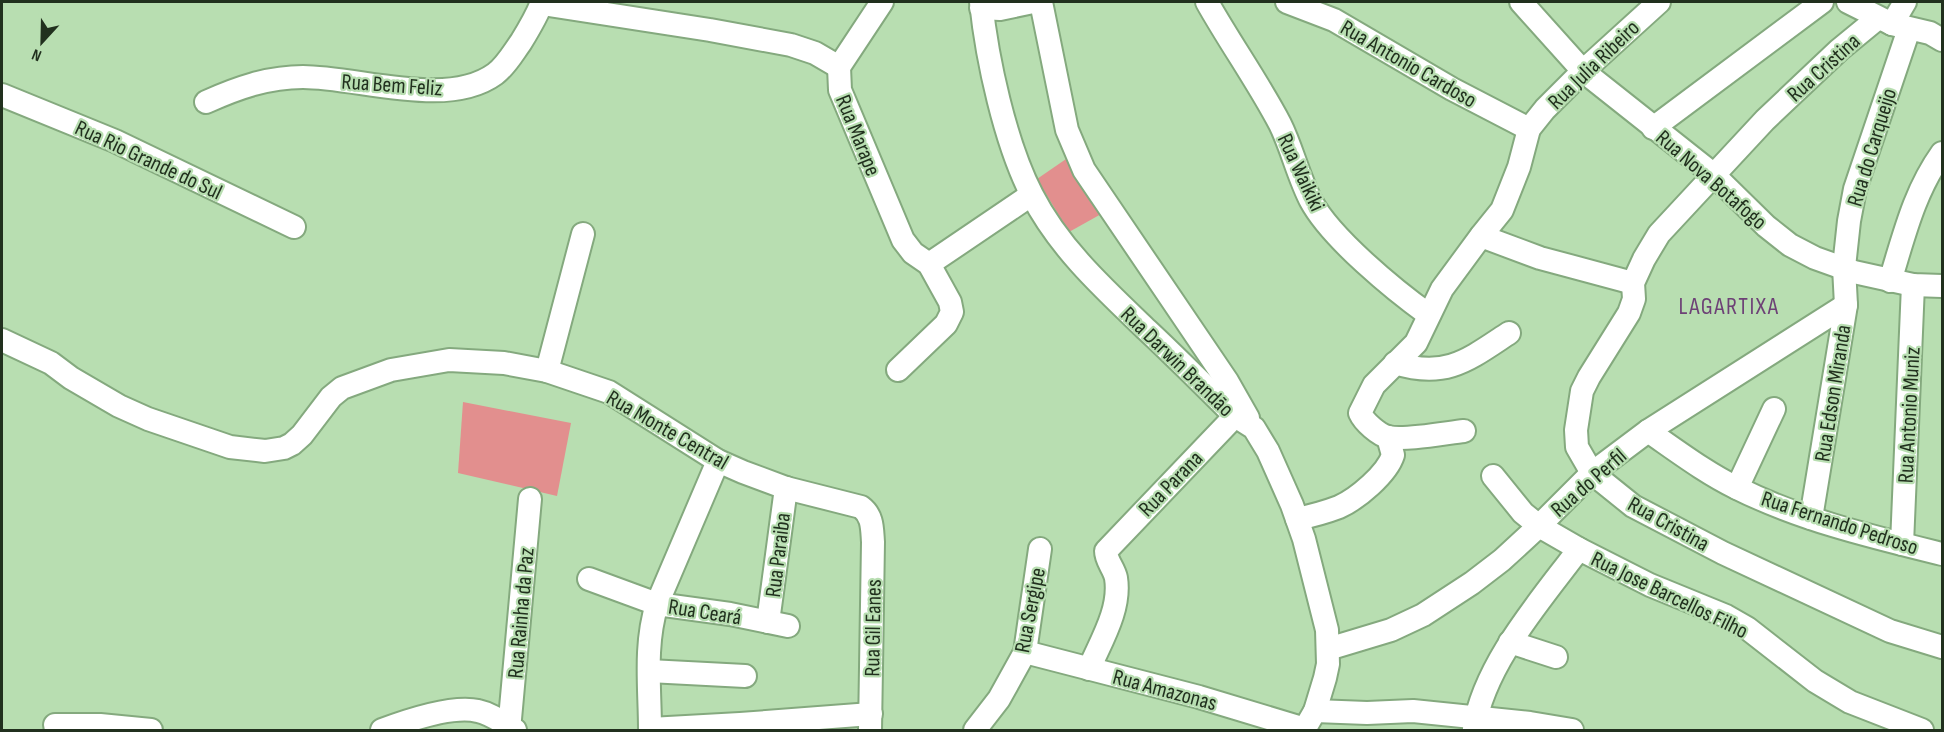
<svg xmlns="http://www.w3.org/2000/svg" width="1944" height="732" viewBox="0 0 1944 732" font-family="'Sofia Sans Condensed',sans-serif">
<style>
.green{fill:#e28f8e}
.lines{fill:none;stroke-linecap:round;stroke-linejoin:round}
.minor-casing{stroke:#84a97e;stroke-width:26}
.minor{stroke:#fff;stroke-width:22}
.labels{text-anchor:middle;stroke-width:4.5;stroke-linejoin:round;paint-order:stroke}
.street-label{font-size:22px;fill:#21301e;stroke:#b8deb1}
.neighbourhood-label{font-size:24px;letter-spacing:1.5px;fill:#6d4176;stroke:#b8deb1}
</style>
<rect width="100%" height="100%" fill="#b8deb1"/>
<g class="green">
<polygon points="1069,157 1103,213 1069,232 1037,179"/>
<polygon points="463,402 571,423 557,496 458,473"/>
</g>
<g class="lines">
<defs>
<g id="minor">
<polyline points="882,2 839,67 840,90 903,240 913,253 929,264 950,302 952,312 946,324 898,370"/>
<path d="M981,2C987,59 1005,143 1032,195C1059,248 1104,289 1147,330C1177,358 1206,387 1235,416L1254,428L1268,451L1292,505L1304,539L1327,630L1328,664L1325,678L1315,711L1304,730"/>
<polyline points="1041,2 1067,130 1084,170 1227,381 1248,418"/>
<path d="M1207,2C1230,43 1258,82 1280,124C1292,148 1298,176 1311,201C1331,238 1394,290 1429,315"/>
<polyline points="1287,2 1334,20 1452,89 1529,129"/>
<polyline points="1521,2 1583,71 1713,174 1766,226 1790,245 1815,258 1854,272 1913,285 1942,286"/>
<polyline points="1848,2 1892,24 1930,33 1942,40"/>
<polyline points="542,4 710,30 791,45 815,53 839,67"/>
<polyline points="981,8 1000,9 1033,2"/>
<polyline points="1878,18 1839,50 1765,120 1659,234 1644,259 1633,283 1634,299 1629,313 1589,377 1582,391 1576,430 1577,447 1592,473 1633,506 1723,553 1890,631 1942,647"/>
<polyline points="1892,24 1905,2"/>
<polyline points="2,95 115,141 294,227"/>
<path d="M206,102C237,88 268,77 303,77C358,77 447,109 495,74C506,66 513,53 521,42C529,29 537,16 542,2"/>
<polyline points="1653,128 1822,2"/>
<polyline points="1481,236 1540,258 1633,283"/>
<polyline points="929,264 1031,195"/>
<path d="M1890,281C1904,236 1914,192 1942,153"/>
<path d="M2,340L51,363L71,378L119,406L148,419L230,447L265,451L284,448L292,444L302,435L331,397L342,388L391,370L449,360L504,363L547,371L609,392L718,461L743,472L786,488L861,507C873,516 872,529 873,542L870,730"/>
<path d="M1395,363C1446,379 1468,360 1509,333"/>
<polyline points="547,371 583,234"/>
<path d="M1464,431C1446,433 1404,441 1388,437C1379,435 1364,422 1360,413L1374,385L1416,343L1442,289L1481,236L1502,210L1519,167L1529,129L1545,109L1583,71L1659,2"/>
<path d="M1648,431C1677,451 1706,473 1737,488C1801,520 1873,537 1942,554"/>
<polyline points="1493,476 1523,513 1539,526 1579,549 1650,585 1726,616 1747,628 1815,681 1850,702 1922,730"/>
<polyline points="1737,488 1774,409"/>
<polyline points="1811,518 1846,305 1844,267 1849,221 1855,189 1909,29"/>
<path d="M1297,519C1311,516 1326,512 1339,507C1357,499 1387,474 1393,455L1388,437"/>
<polyline points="1902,544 1913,285"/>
<polyline points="589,579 657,604 730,614 788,626"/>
<polyline points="768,622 786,488"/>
<polyline points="1510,642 1556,657"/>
<polyline points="1328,649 1391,630 1423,615 1472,583 1502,560 1539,526 1592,473 1648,431 1846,305"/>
<polyline points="1025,652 1199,697 1305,729"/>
<path d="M1089,669C1101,641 1121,609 1116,578C1114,568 1106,561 1106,551L1235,416"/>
<polyline points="649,671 745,676"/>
<polyline points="1315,711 1367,713 1413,711 1530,723 1572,730"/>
<polyline points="55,725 100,725 151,730"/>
<polyline points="650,729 740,724 871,714"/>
<path d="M1474,729C1484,664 1541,600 1579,549"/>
<path d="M382,730C406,721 453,705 478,711C492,714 503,723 515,730"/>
<polyline points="509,730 530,499"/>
<path d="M650,730C650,688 644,646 657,604L718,461"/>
<polyline points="975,730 999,699 1025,652 1040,549"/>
</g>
</defs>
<use href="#minor" class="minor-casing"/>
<use href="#minor" class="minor"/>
</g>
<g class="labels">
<g class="street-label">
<text transform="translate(1409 63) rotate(30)" y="8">Rua Antonio Cardoso</text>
<text transform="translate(1593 64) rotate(-44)" y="8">Rua Julia Ribeiro</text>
<text transform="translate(1823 67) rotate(-42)" y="8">Rua Cristina</text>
<text transform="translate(392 84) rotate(4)" y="8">Rua Bem Feliz</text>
<text transform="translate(859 135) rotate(68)" y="8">Rua Marape</text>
<text transform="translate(1871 147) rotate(-73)" y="8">Rua do Carqueijo</text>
<text transform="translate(149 159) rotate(25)" y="8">Rua Rio Grande do Sul</text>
<text transform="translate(1302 172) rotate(65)" y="8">Rua Waikiki</text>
<text transform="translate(1712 179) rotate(41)" y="8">Rua Nova Botafogo</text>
<text transform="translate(1178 361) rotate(44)" y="8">Rua Darwin Brandão</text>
<text transform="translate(1832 393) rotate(-81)" y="8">Rua Edson Miranda</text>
<text transform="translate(1908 415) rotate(-87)" y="8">Rua Antonio Muniz</text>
<text transform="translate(668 429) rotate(30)" y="8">Rua Monte Central</text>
<text transform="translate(1588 482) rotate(-41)" y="8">Rua do Perfil</text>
<text transform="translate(1170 483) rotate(-46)" y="8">Rua Parana</text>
<text transform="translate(1840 522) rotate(18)" y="8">Rua Fernando Pedroso</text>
<text transform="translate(1669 523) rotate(29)" y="8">Rua Cristina</text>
<text transform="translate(777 555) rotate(-83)" y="8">Rua Paraiba</text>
<text transform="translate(1670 594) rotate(26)" y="8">Rua Jose Barcellos Filho</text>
<text transform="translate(1029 610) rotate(-79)" y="8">Rua Sergipe</text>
<text transform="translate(705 611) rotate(9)" y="8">Rua Ceará</text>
<text transform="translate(520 613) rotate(-85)" y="8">Rua Rainha da Paz</text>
<text transform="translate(872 628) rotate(-89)" y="8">Rua Gil Eanes</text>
<text transform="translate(1165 689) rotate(15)" y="8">Rua Amazonas</text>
</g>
<g class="neighbourhood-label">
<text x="1729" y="314">LAGARTIXA</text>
</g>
</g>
<rect width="1944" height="732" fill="none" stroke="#21301e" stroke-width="6"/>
<g transform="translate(42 42) rotate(202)" stroke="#b8deb1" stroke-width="4.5" paint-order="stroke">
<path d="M0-4.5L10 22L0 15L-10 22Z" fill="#21301e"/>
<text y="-9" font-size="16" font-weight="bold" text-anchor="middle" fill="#21301e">N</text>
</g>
</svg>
